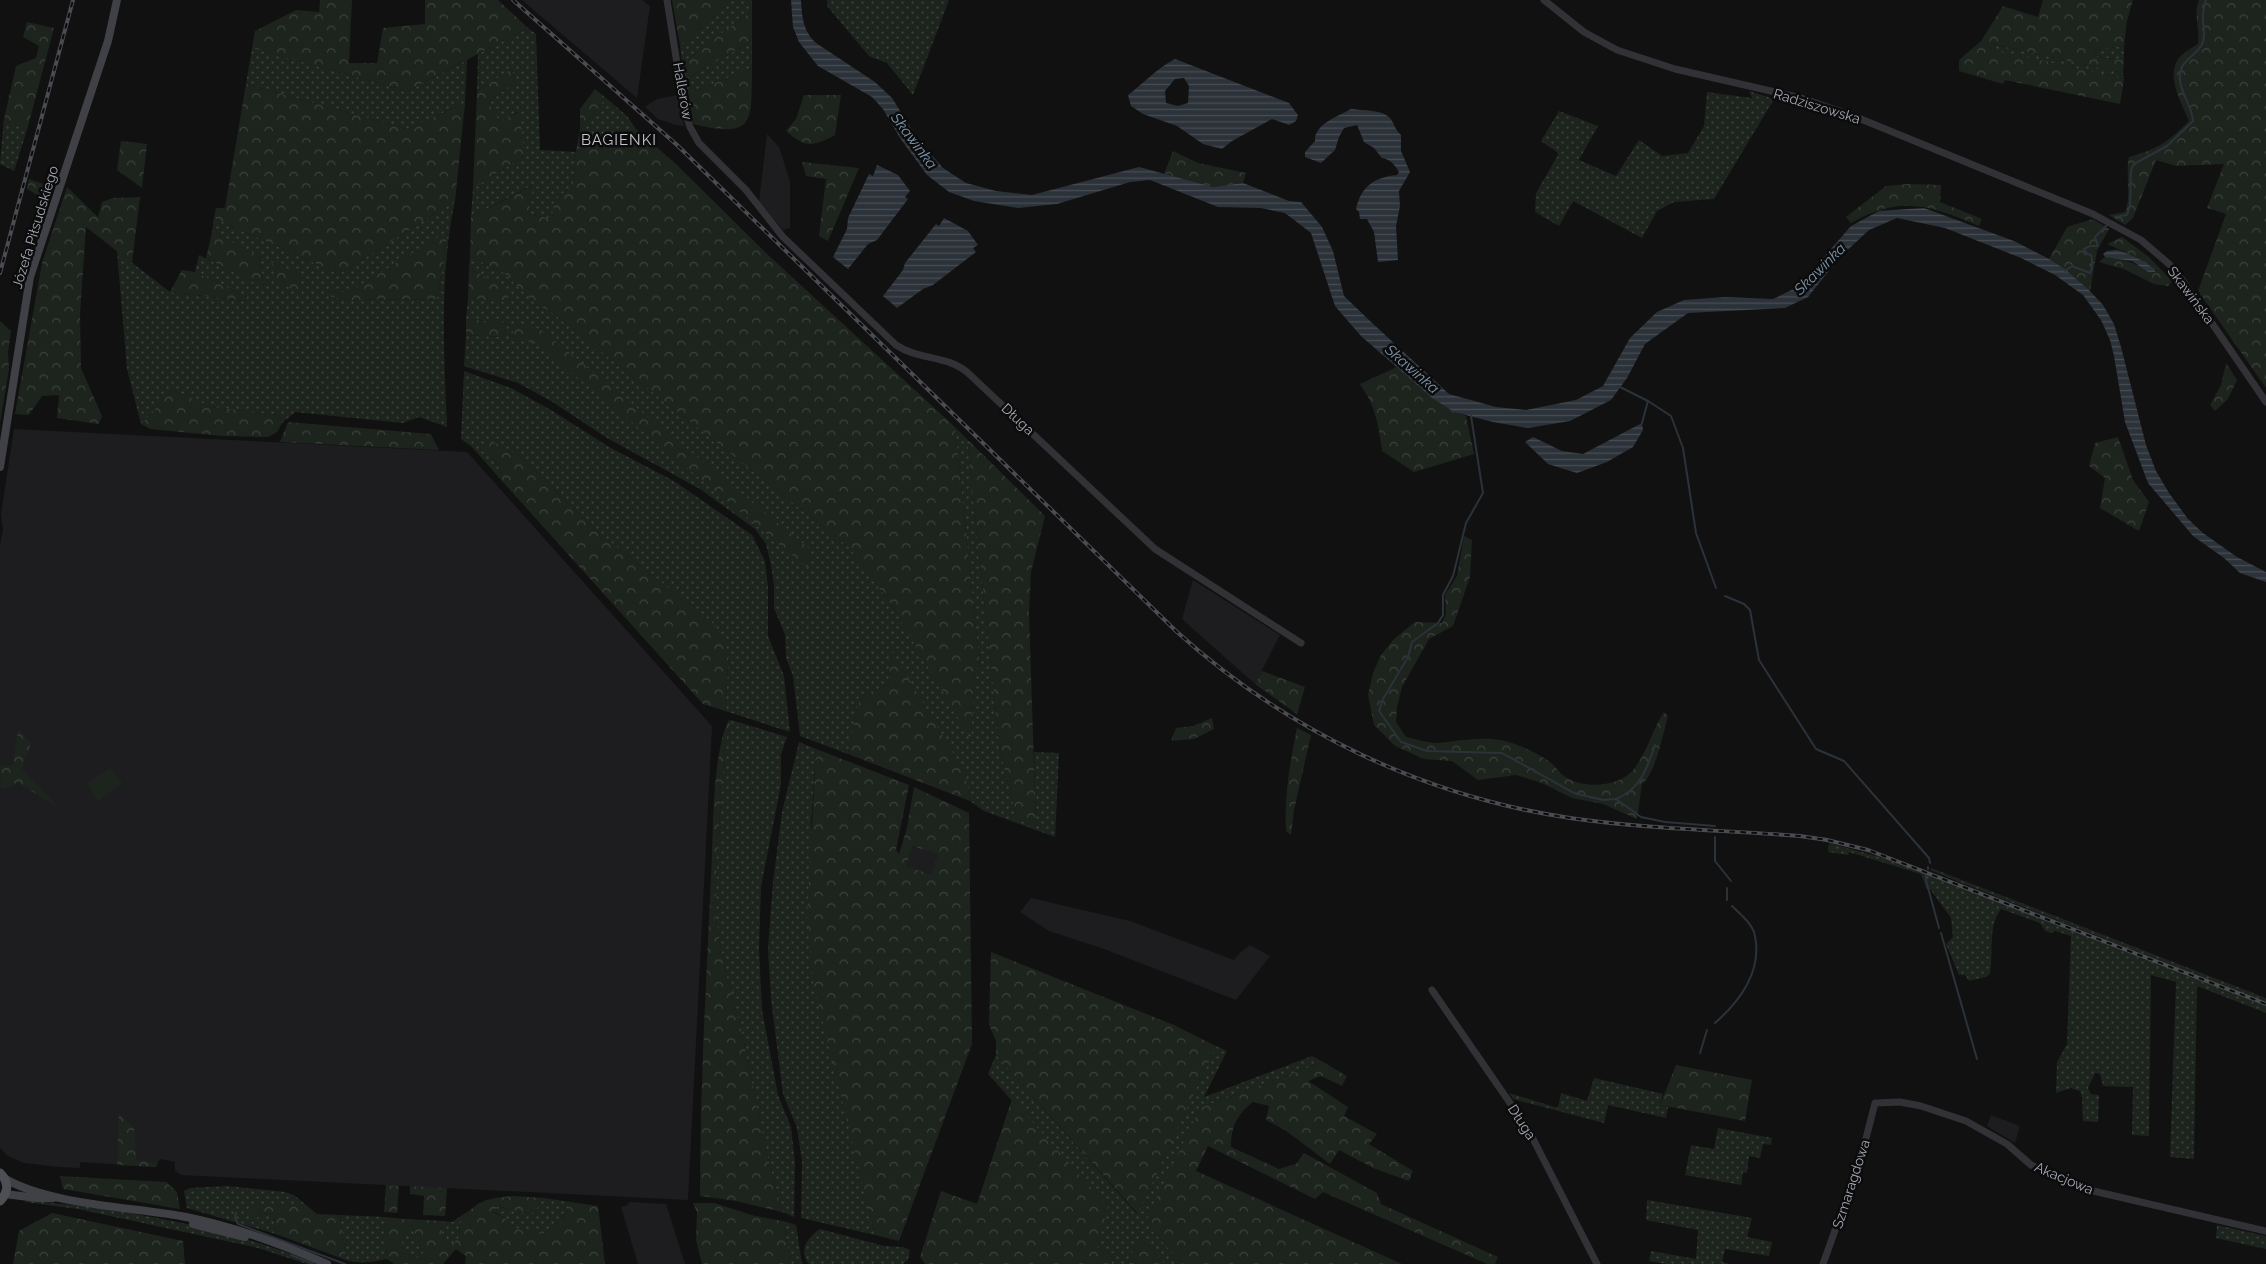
<svg xmlns="http://www.w3.org/2000/svg" width="2266" height="1264" viewBox="0 0 2266 1264" font-family="Raleway,sans-serif">
<style>
.built{fill:#1d1d1f}
.grass{fill:url(#grass-dots);fill-rule:evenodd}
.forest{fill:url(#forest-crowns);fill-rule:evenodd}
.park{fill:#1d241e}
.water{fill:url(#water-rules);fill-rule:evenodd}
.lines{fill:none;stroke-linecap:round;stroke-linejoin:round}
.stream{stroke:#2b3239;stroke-width:2}
.tertiary{stroke:#323236;stroke-width:7}
.secondary{stroke:#404146;stroke-width:8}
.primary{stroke:#4e4f55;stroke-width:9}
.rail-casing{stroke:#4b4c51;stroke-width:4}
.rail{stroke:#0c0c0d;stroke-width:2;stroke-dasharray:5.5;stroke-linecap:butt}
.labels{text-anchor:middle;stroke-width:5;stroke-linejoin:round;paint-order:stroke}
.street-label{font-size:14px;fill:#a3a7b1;stroke:#0c0c0d}
.neighbourhood-label{font-size:15px;letter-spacing:1px;fill:#c4c6ce;stroke:#0c0c0d}
.water-label{font-size:15px;font-style:italic;fill:#7d93aa;stroke:#0c0c0d}
</style>
<defs>
<pattern id="grass-dots" width="8" height="8" patternUnits="userSpaceOnUse" patternTransform="scale(1.25)"><rect width="8" height="8" fill="#1d241e"/><path d="M2 2h.1M6 6h.1" fill="none" stroke="#3b413c" stroke-width="1.8" stroke-linecap="round"/></pattern>
<pattern id="forest-crowns" width="20" height="18" patternUnits="userSpaceOnUse" patternTransform="scale(1.25)"><rect width="20" height="18" fill="#1d241e"/><path d="M2 6a3 3 0 1 1 6 0M12 15a3 3 0 1 1 6 0" fill="none" stroke="#3b413c"/></pattern>
<pattern id="water-rules" width="6" height="5" patternUnits="userSpaceOnUse" patternTransform="scale(1.25)"><rect width="6" height="5" fill="#2b3239"/><path d="M0 2.5h6" fill="none" stroke="#474d53"/></pattern>
</defs>
<rect width="100%" height="100%" fill="#111112"/>
<g class="built">
<polygon points="522,0 642,0 650,6 637,98"/>
<polygon points="678,95 684,126 676,125 658,119 645,107 657,99"/>
<polygon points="767,134 779,147 790,181 790,228 783,230 759,202"/>
<polygon points="14,429 467,452 712,726 688,1200 181,1175 175,1171 175,1162 160,1159 156,1167 80,1162 80,1168 59,1167 24,1163 8,1156 0,1148 0,545 3,530 1,514"/>
<polygon points="1193,580 1280,635 1255,684 1182,619"/>
<polygon points="913,846 939,855 931,876 906,866"/>
<polygon points="1031,898 1130,921 1234,960 1240,953 1250,945 1270,956 1236,1000 1104,949 1049,931 1020,912"/>
<polygon points="1991,1115 2020,1126 2015,1143 1987,1126"/>
<polygon points="629,1202 666,1204 685,1264 638,1264 621,1207 628,1205"/>
</g>
<g class="grass">
<polygon points="733,0 752,0 752,11 682,63 680,45"/>
<polygon points="827,0 949,0 913,95 887,63 869,56 827,6"/>
<polygon points="528,28 536,34 540,150 576,152 580,130 606,98 627,116 636,129 576,152 573,185 554,201 552,219 528,214 533,185 471,217 473,188 524,156 519,112 499,121 488,102 515,82 512,69 477,91 478,54"/>
<polygon points="752,41 752,68 688,94 685,79"/>
<polygon points="1992,44 2123,73 2124,79 1991,50"/>
<polygon points="2124,46 2124,60 2096,57 2094,50"/>
<polygon points="252,48 407,91 467,60 465,103 407,129 246,84"/>
<polygon points="1749,91 1774,99 1714,199 1674,202 1657,211 1642,238 1573,201 1559,226 1535,212 1536,193 1558,155 1557,152 1541,141 1559,111 1598,126 1579,160 1616,176 1639,140 1662,156 1688,153 1704,126 1707,92 1752,98"/>
<polygon points="4,119 27,130 14,171 0,164"/>
<path d="M455,201C439,274 444,353 447,427L419,417L403,423L295,412L282,423L279,415L211,407L173,390L141,424L127,369L117,251L170,292L245,301L247,297L195,272L199,255L264,287L259,256L212,232L214,218L339,274ZM448,232L437,299L350,300L331,297L328,291L348,293Z"/>
<polygon points="470,256 504,273 537,305 550,311 850,548 893,607 971,739 975,668 980,668 955,427 967,439 1000,751 1017,819 1036,826 1034,752 1059,753 1055,837 984,811 970,801 965,773 892,652 888,685 860,696 848,754 800,736 793,676 786,658 785,635 774,608 774,585 771,565 766,544 755,529 700,489 607,438 551,401 518,383 464,366 466,335 503,337 508,323 466,319 468,298 510,302 504,286 469,269"/>
<path d="M464,371L511,388L551,410L609,447L674,481L752,535L765,561L768,587V636L784,676L790,732L725,711L729,653L715,625L599,533L519,455L483,448C494,459 501,465 502,481L472,447L461,439Z"/>
<polygon points="731,720 787,737 781,754 781,784 761,887 759,949 762,1010 778,1095 791,1127 795,1163 794,1217 782,1212 765,1146 741,1029 725,970 715,914 717,854 725,745"/>
<polygon points="799,742 816,749 811,823 846,1114 875,1235 801,1218 802,1161 797,1128 783,1094 771,999 768,949 773,882 782,812"/>
<path d="M1829,843L1901,863L2266,1006V1013L2197,986L2194,1159L2170,1157L2176,982L2151,975L2149,1136L2132,1135L2133,1087L2103,1086L2100,1074L2095,1073L2088,1088L2091,1094L2099,1095L2098,1122L2083,1121L2082,1097L2080,1091L2071,1088L2056,1093L2057,1062L2067,1044L2071,936L2055,931L2051,933L2045,931L2040,923L2001,909C1987,928 1994,952 1990,974L1986,977L1969,981L1965,975H1959L1946,944L1953,937L1951,918L1930,889L1927,890L1921,874L1852,853L1849,852L1848,855L1828,852Z"/>
<path d="M1931,868C2043,911 2154,955 2266,998V1002L1967,885L1930,870Z"/>
<polygon points="1216,1046 1227,1051 1204,1097 1312,1056 1323,1062 1200,1108 1146,1222 1182,1264 1164,1264 1140,1237 1127,1264 1111,1264 1115,1254 1102,1251 1097,1247 1107,1207 988,1074 996,1055 1137,1214"/>
<polygon points="1594,1078 1663,1094 1660,1105 1668,1107 1666,1118 1608,1105 1604,1123 1513,1099 1509,1093 1558,1108 1561,1093 1587,1101"/>
<polygon points="1718,1128 1772,1138 1771,1145 1763,1144 1760,1158 1749,1156 1747,1173 1743,1172 1741,1185 1685,1175 1691,1145 1714,1149"/>
<polygon points="227,1186 285,1192 294,1195 306,1205 251,1205 251,1222 263,1213 274,1215 276,1234 187,1208 184,1191 190,1188"/>
<polygon points="543,1198 571,1202 561,1221 546,1236 538,1231 523,1231 507,1224 507,1220 493,1211 497,1206 528,1214 535,1212"/>
<path d="M25,1200C122,1209 226,1226 316,1264H307L258,1248L78,1209L25,1202Z"/>
<polygon points="1647,1200 1752,1218 1747,1237 1772,1242 1769,1256 1725,1249 1722,1262 1730,1264 1666,1264 1649,1261 1651,1251 1696,1259 1698,1230 1646,1220"/>
<path d="M470,1210L459,1222L460,1237L451,1245C442,1238 440,1233 443,1221L452,1222Z"/>
<path d="M340,1215L385,1217L387,1259C374,1262 357,1264 346,1260Z"/>
<polygon points="404,1219 409,1219 425,1257 414,1258 403,1252 402,1240 409,1227"/>
<polygon points="783,1221 796,1225 802,1264 791,1264"/>
<polygon points="2217,1225 2266,1236 2266,1249 2216,1238"/>
<path d="M820,1229L884,1246L903,1247L910,1250L908,1260L903,1264H809C798,1250 808,1237 820,1229Z"/>
</g>
<g class="forest">
<polygon points="320,0 352,0 349,63 377,63 383,28 425,24 425,0 498,0 528,28 407,91 252,48 255,31 296,10 319,12"/>
<polygon points="672,0 733,0 680,45"/>
<polygon points="2043,0 2133,0 2127,21 2124,46 2094,50 2096,57 2124,60 2123,73 1993,44 1991,49 2124,79 2120,104 2005,80 2003,84 1959,71 1959,60 1981,41 2003,6 2038,17"/>
<path d="M2199,0H2266V388L2198,291L2226,214L2207,208L2224,164L2176,166L2156,160L2133,218L2125,225L2109,215L2125,212C2132,195 2125,175 2129,157C2158,149 2168,142 2189,121C2182,104 2165,76 2179,58C2184,52 2192,48 2198,44C2200,27 2193,13 2199,0Z"/>
<polygon points="752,11 752,41 685,79 682,63"/>
<polygon points="27,22 54,28 27,130 4,119 16,66 36,58 39,46 23,37"/>
<path d="M752,68C751,122 756,139 693,124L688,94Z"/>
<polygon points="512,69 515,82 488,102 499,121 520,112 524,156 473,188 477,91"/>
<polygon points="246,84 407,129 465,103 455,201 339,274 214,218 216,208 225,208"/>
<polygon points="595,89 606,98 580,130 580,109"/>
<path d="M804,95H841L835,135C814,147 805,148 786,131L796,119Z"/>
<polygon points="636,129 676,164 766,253 955,427 980,668 975,669 971,740 893,607 850,548 550,311 537,305 504,273 470,256 471,217 534,185 528,214 552,219 554,201 573,185 576,152"/>
<polygon points="121,141 147,144 142,188 117,170"/>
<polygon points="1173,151 1198,163 1246,173 1243,183 1213,187 1164,174"/>
<polygon points="802,162 859,168 828,241 819,236 826,179 806,176"/>
<polygon points="29,179 52,187 46,200 27,189"/>
<path d="M1907,184L1941,185L1940,202L1982,219L1979,226C1929,205 1901,195 1851,223L1846,217L1886,186Z"/>
<polygon points="67,187 98,217 102,202 113,198 140,197 132,263 86,227 80,314 81,368 102,416 99,424 57,418 59,395 42,396 29,415 15,414 42,263"/>
<polygon points="2093,219 2109,229 2097,251 2090,291 2049,259 2067,227"/>
<polygon points="448,231 437,299 350,300 331,297 328,291 348,293"/>
<polygon points="212,232 259,256 264,288 206,258"/>
<path d="M2122,237L2149,257L2172,281L2168,286L2154,284L2124,269L2099,262L2105,257C2121,258 2135,262 2148,272L2155,269L2127,253L2107,244Z"/>
<polygon points="272,262 300,274 302,294 275,281"/>
<polygon points="469,269 505,286 510,303 468,298"/>
<polygon points="182,270 195,272 247,297 246,301 170,292"/>
<polygon points="466,319 508,323 503,337 466,335"/>
<polygon points="0,321 11,331 8,352 9,369 0,423"/>
<polygon points="518,324 540,329 810,549 808,568 537,344 510,337"/>
<polygon points="2226,363 2237,380 2228,399 2215,411 2210,405 2221,385"/>
<path d="M1397,367C1418,386 1439,407 1466,416L1474,454L1414,472L1382,451C1379,426 1375,405 1360,384Z"/>
<polygon points="173,390 211,407 279,415 282,423 277,432 268,437 222,436 150,429 141,424"/>
<polygon points="288,422 431,434 439,450 280,442"/>
<polygon points="2118,437 2133,480 2149,502 2139,531 2100,508 2105,478 2089,466 2095,443"/>
<polygon points="967,439 1045,516 1031,572 1029,613 1036,827 1017,819 1000,751"/>
<path d="M491,441L519,455L599,533L715,625L729,652L725,711L703,704L502,481C501,465 494,458 482,448Z"/>
<path d="M1464,536L1472,540L1470,577L1453,626L1429,639L1402,687L1397,707L1396,722L1406,737C1416,739 1427,743 1437,743C1460,741 1482,736 1505,741C1521,745 1537,753 1550,762C1556,766 1560,775 1567,778C1585,789 1620,787 1634,769C1648,751 1652,730 1664,712L1668,716C1663,733 1656,773 1642,784L1637,819L1603,804L1572,798L1542,783L1516,775L1478,780L1452,761L1424,759L1395,746L1374,725L1368,695L1373,673L1381,655L1394,639L1415,622L1442,623L1446,614L1445,595L1457,576Z"/>
<polygon points="892,651 965,773 970,801 848,754 860,696 888,685"/>
<polygon points="1262,671 1305,687 1297,714 1255,684"/>
<polygon points="1212,718 1214,729 1194,739 1171,741 1176,728 1193,726"/>
<path d="M731,720L725,745L717,854L715,914L725,970L741,1029L765,1146L782,1212L736,1201L700,1196C700,1090 706,984 711,878C714,832 711,762 728,721Z"/>
<path d="M1297,728L1311,735L1294,810L1291,835L1286,831C1284,796 1290,763 1297,728Z"/>
<polygon points="18,729 31,743 22,769 59,808 17,782 13,786 1,789 0,766 13,765"/>
<path d="M816,749L909,785L896,850L899,854L907,828L914,787L969,813L972,1044L899,1241L875,1235L813,982L807,919ZM913,846L938,855L931,875L906,866Z"/>
<polygon points="991,952 1174,1025 1216,1046 1138,1214 996,1055 996,1041 989,1025"/>
<path d="M1323,1062L1347,1076L1342,1086L1321,1076L1308,1081L1348,1107L1344,1116L1377,1134L1369,1144L1413,1171L1409,1181L1373,1168L1339,1150L1330,1164L1285,1130L1266,1120L1269,1106L1253,1102C1237,1114 1231,1127 1231,1147L1279,1169L1296,1164L1304,1153L1377,1193L1381,1204L1498,1257L1495,1264H1487L1323,1192L1315,1199L1208,1146L1196,1171L1402,1264H1182L1145,1223L1200,1108Z"/>
<polygon points="1676,1065 1752,1080 1745,1121 1660,1105"/>
<polygon points="1012,1099 1108,1207 1097,1247 1102,1251 1115,1254 1111,1264 925,1264 920,1257 941,1191 977,1204"/>
<polygon points="119,1113 134,1128 136,1160 157,1164 156,1167 117,1165"/>
<polygon points="60,1176 166,1182 177,1192 180,1209 63,1189"/>
<polygon points="386,1185 399,1186 397,1213 384,1212"/>
<polygon points="410,1186 447,1188 445,1216 423,1215 424,1196 410,1194"/>
<path d="M513,1196L543,1198L535,1212L528,1214L498,1206L493,1212L507,1220V1224L523,1231H538L546,1235L561,1221L571,1202L598,1206L605,1264H465L466,1256L456,1249L443,1264H394L387,1259L385,1217L404,1219L409,1227L402,1240L403,1252L414,1258L425,1257L409,1219L443,1221C440,1233 442,1238 451,1245L460,1237L459,1222C478,1200 484,1199 513,1196Z"/>
<polygon points="693,1203 714,1203 755,1216 783,1221 791,1264 702,1264 696,1240 697,1212"/>
<polygon points="251,1205 306,1205 317,1214 340,1215 346,1260 276,1234 274,1215 263,1213 250,1222"/>
<polygon points="52,1213 183,1241 185,1264 13,1264 19,1231"/>
<polygon points="1140,1237 1164,1264 1127,1264"/>
</g>
<polygon class="park" points="110,768 122,783 98,801 87,784"/>
<g class="water">
<path d="M791,0H801C802,17 803,31 816,43L875,82L892,98L919,141L943,168L966,183L996,191L1032,195L1139,167L1213,187L1243,183L1289,201L1301,202L1322,227L1333,251L1344,296L1369,320L1449,394L1496,407L1526,410L1576,400L1603,386L1630,338L1657,312L1684,300L1725,297L1773,299L1798,287L1851,226L1879,211L1924,208L2014,241L2049,259L2066,270L2090,291L2103,305L2114,324L2121,347L2146,445L2156,471L2169,493L2188,519L2203,533L2237,557L2266,572V582L2240,573L2224,558L2193,536L2148,483L2125,422L2114,356L2110,340L2101,320L2083,295L2055,275L2021,258L1945,228L1897,218L1869,230L1839,258L1808,297L1785,308L1688,313L1645,344L1627,378L1611,400L1570,421L1528,428L1493,422L1454,412L1432,398L1361,336L1335,306L1311,233L1285,213L1261,208L1218,207L1150,180L1130,182L1057,204L1018,208L974,201L949,192L927,175L900,138L883,109L872,97L818,66L799,42L793,27Z"/>
<path d="M1175,59L1289,103L1298,115L1296,121L1289,125L1272,119L1232,141L1222,149L1203,144L1177,126L1143,114L1131,106L1128,95C1144,83 1157,68 1175,59ZM1184,78L1189,86L1188,103L1178,106L1166,103L1165,91L1175,79Z"/>
<path d="M1351,109C1363,111 1381,109 1390,118C1394,123 1395,130 1401,135V151L1410,172L1399,191L1400,206L1396,226L1398,260L1378,262L1374,232L1367,219H1360L1359,212L1356,209C1361,186 1375,177 1397,175L1399,172C1395,165 1390,159 1382,158L1374,148L1364,142L1357,125L1344,128L1339,137L1335,150L1321,163L1305,157V152L1315,141C1314,124 1339,116 1351,109Z"/>
<polygon points="877,165 898,175 910,191 905,197 908,199 877,240 868,244 848,269 833,257 847,229 848,218 869,174 873,176"/>
<polygon points="944,218 968,231 978,245 973,248 976,252 933,285 923,289 897,308 883,296 903,270 905,263 936,224 939,226"/>
<path d="M2117,250C2131,254 2143,261 2155,269V272H2148L2132,261L2105,257L2103,254L2107,251Z"/>
<polygon points="1642,423 1643,430 1633,447 1607,462 1577,473 1548,464 1525,442 1533,437 1562,451 1583,454"/>
</g>
<g class="lines">
<g class="stream">
<path d="M2115,217L2127,215L2130,206L2131,170L2134,164L2167,146L2193,121C2192,107 2182,95 2180,81C2178,61 2192,59 2201,46C2207,37 2202,25 2203,15C2203,10 2205,5 2206,0"/>
<path d="M2065,271L2072,266L2090,273C2093,267 2093,262 2091,255L2087,254L2084,249L2090,246H2098L2095,237L2108,224"/>
<polyline points="1618,386 1648,401 1671,416 1683,448 1696,533 1716,588"/>
<polyline points="1471,416 1483,493 1466,523 1453,576 1443,595 1443,615 1438,623 1412,642 1408,657 1383,699 1379,711 1401,742 1427,751 1502,753 1574,793 1603,800 1616,799 1641,817 1665,822 1715,826"/>
<polyline points="1642,423 1648,401"/>
<polyline points="1725,596 1744,604 1750,610 1759,660 1816,749 1844,761 1929,858 1930,863"/>
<path d="M1616,799C1640,790 1647,768 1655,745"/>
<polyline points="1715,837 1715,861 1731,881"/>
<polyline points="1928,869 1928,867"/>
<polyline points="1926,873 1926,880 1939,928"/>
<polyline points="1727,900 1727,888"/>
<polyline points="1941,933 1977,1059"/>
<path d="M1715,1023C1740,1001 1762,971 1755,936C1753,924 1740,914 1732,906"/>
<polyline points="1700,1053 1707,1030"/>
<polyline points="236,1213 235,1218 238,1224 345,1264"/>
<polyline points="291,1255 314,1264"/>
</g>
<g class="tertiary">
<path d="M667,0L684,108L690,127L699,143L746,190L783,237L896,345C918,360 946,355 967,372L1155,549L1301,643"/>
<polyline points="1544,0 1584,32 1617,50 1675,69 1801,98 1851,115 2093,214 2141,240 2169,264 2183,281 2266,402"/>
<polyline points="1432,990 1528,1129 1597,1264"/>
<polyline points="1823,1264 1861,1158 1875,1103 1900,1102 1921,1106 1966,1121 2007,1144 2031,1165 2089,1190 2266,1231"/>
</g>
<g class="secondary">
<polyline points="0,467 30,277 108,41 117,0"/>
<path d="M4,1178C48,1205 134,1207 186,1217C235,1227 282,1244 327,1264"/>
<polyline points="5,1194 37,1198 53,1198"/>
<polyline points="193,1224 245,1237"/>
</g>
<path class="primary" d="M0,1173C9,1182 9,1192 0,1201"/>
<defs>
<g id="rail">
<path d="M513,0L677,145L1177,632C1287,731 1423,796 1570,818C1646,829 1723,830 1800,836L1827,840L1868,850L2266,1004"/>
<polyline points="0,273 73,0"/>
</g>
</defs>
<use href="#rail" class="rail-casing"/>
<use href="#rail" class="rail"/>
</g>
<g class="labels">
<g class="street-label">
<text transform="translate(683 91) rotate(80)" y="5">Hallerów</text>
<text transform="translate(1817 106) rotate(17)" y="5">Radziszowska</text>
<text transform="translate(35 227) rotate(-73)" y="5">Józefa Piłsudskiego</text>
<text transform="translate(2191 295) rotate(53)" y="5">Skawińska</text>
<text transform="translate(1018 419) rotate(43)" y="5">Długa</text>
<text transform="translate(1522 1122) rotate(57)" y="5">Długa</text>
<text transform="translate(2064 1178) rotate(23)" y="5">Akacjowa</text>
<text transform="translate(1851 1184) rotate(-72)" y="5">Szmaragdowa</text>
</g>
<g class="neighbourhood-label">
<text x="619" y="145">BAGIENKI</text>
</g>
<g class="water-label">
<text transform="translate(914 141) rotate(53)" y="5">Skawinka</text>
<text transform="translate(1820 269) rotate(-45)" y="5">Skawinka</text>
<text transform="translate(1412 369) rotate(41)" y="5">Skawinka</text>
</g>
</g>
</svg>
